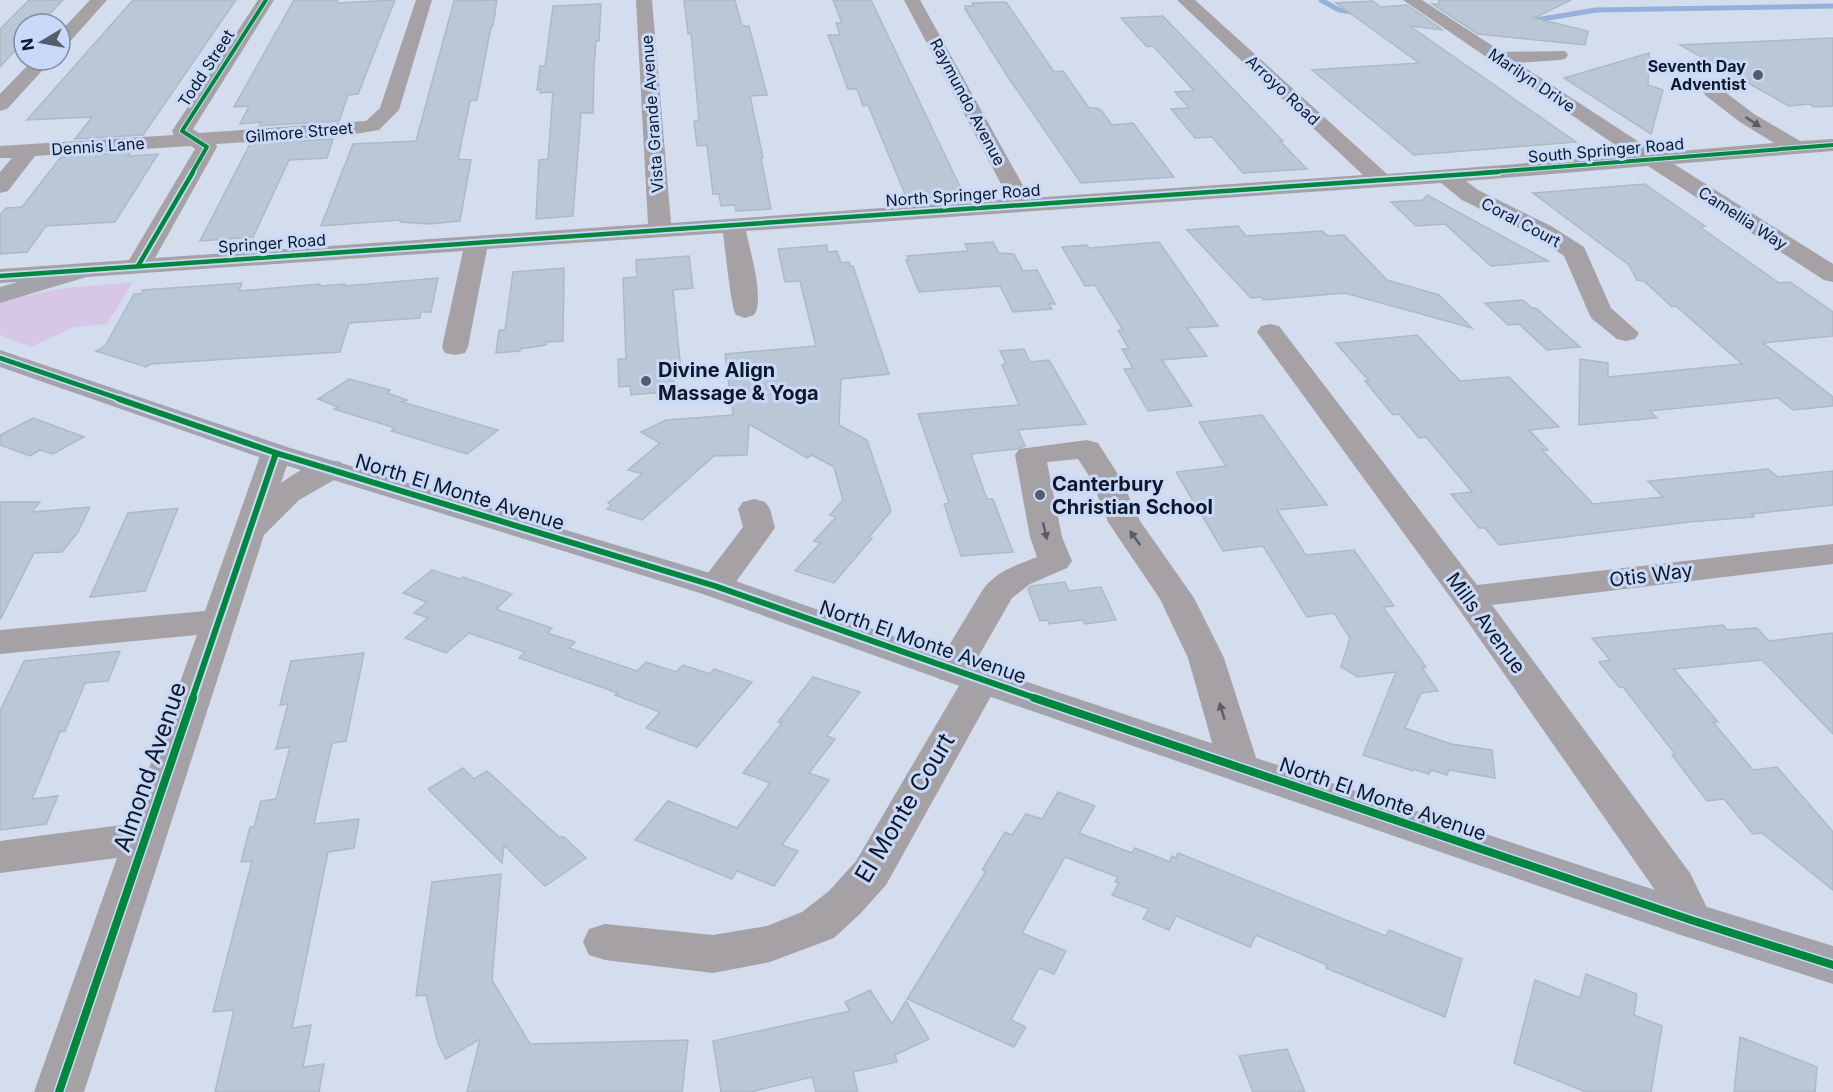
<svg xmlns="http://www.w3.org/2000/svg" width="1833" height="1092" viewBox="0 0 1833 1092" font-family="Inter,sans-serif">
<style>
.green{fill:#d7c6e6}
.lines{fill:none;stroke-linecap:round;stroke-linejoin:round}
.stream{stroke:#97b0db;stroke-width:5}
.building{fill:#b9c7d6;stroke:#acbac8;stroke-width:1.5}
.minor{fill:#a5a1a4;fill-rule:evenodd}
.major{fill:#a4a3ab;fill-rule:evenodd}
.cycleway-far3-casing{stroke:#c8daf8;stroke-width:6}
.cycleway-far2-casing{stroke:#c8daf8;stroke-width:8}
.cycleway-far1-casing{stroke:#c8daf8;stroke-width:10}
.cycleway-casing{stroke:#c8daf8;stroke-width:11}
.cycleway-far3{stroke:#00873e;stroke-width:4}
.cycleway-far2{stroke:#00873e;stroke-width:4.5}
.cycleway-far1{stroke:#00873e;stroke-width:6}
.cycleway{stroke:#00873e;stroke-width:8}
.oneway{fill:#5a5c67}
.poi-dot{fill:#545d6e;stroke:#c8daf8;stroke-width:2}
.labels{text-anchor:middle;stroke-width:6;stroke-linejoin:round;paint-order:stroke}
.far-poi-label{font-size:16px;font-weight:bold;fill:#0f182a;stroke:#c8daf8;text-anchor:end}
.far-street-label{font-size:16px;fill:#0f182a;stroke:#c8daf8}
.poi-label{font-size:20px;font-weight:bold;fill:#0f182a;stroke:#c8daf8;text-anchor:start}
.street-label{font-size:20px;fill:#0f182a;stroke:#c8daf8}
.near-street-label{font-size:24px;fill:#0f182a;stroke:#c8daf8}
</style>
<rect width="100%" height="100%" fill="#d3dded"/>
<polygon class="green" points="133,282 107,324 74,327 31,347 0,335 0,302 57,289"/>
<g class="lines">
<g class="stream">
<polyline points="1321,0 1339,10 1360,13"/>
<polyline points="1530,21 1596,10 1833,6"/>
</g>
</g>
<g class="building">
<polygon points="29,0 63,0 40,24 24,24 24,41 0,67 0,29"/>
<polygon points="133,0 236,0 143,135 75,139 92,117 27,120"/>
<polygon points="294,0 337,0 338,3 395,0 358,94 348,95 339,121 259,126 262,122 240,124 249,106 234,107"/>
<polygon points="497,0 493,26 491,27 477,100 470,101 458,159 471,160 460,221 429,224 400,222 401,220 321,226 353,144 416,141 454,1"/>
<polygon points="684,0 735,0 742,26 749,26 767,95 750,96 763,158 761,158 771,209 736,211 735,205 721,206 719,194 713,194 707,145 697,146 694,121 699,120 691,33 688,34"/>
<polygon points="833,0 871,0 964,195 907,199 868,105 863,106 857,89 848,89 828,35 840,35 836,23 842,23"/>
<polygon points="1439,0 1571,0 1534,18 1588,31 1585,45 1478,34 1432,4 1439,4"/>
<polygon points="1373,1 1381,7 1407,5 1443,30 1410,26 1576,142 1414,155 1312,70 1419,63 1336,3"/>
<polygon points="1006,2 1054,72 1063,71 1089,108 1097,108 1102,111 1112,125 1133,123 1174,177 1081,183 1010,80 965,9 967,9 965,6 974,6 972,3"/>
<polygon points="601,4 599,41 596,41 594,68 593,113 581,113 573,216 536,219 539,160 548,159 553,92 540,93 541,89 537,90 540,66 545,66 553,6"/>
<polygon points="1163,16 1283,141 1280,141 1307,169 1243,173 1212,137 1195,138 1171,109 1189,108 1175,92 1194,91 1153,46 1147,47 1121,18"/>
<polygon points="1833,38 1833,106 1814,107 1809,104 1789,106 1680,45"/>
<polygon points="1649,53 1648,85 1663,90 1651,134 1564,78"/>
<polygon points="333,139 327,158 289,160 253,237 200,241 250,144"/>
<polygon points="131,152 128,156 158,154 115,222 46,226 27,252 0,254 0,215 6,208 22,207 61,157"/>
<polygon points="1645,184 1705,226 1700,227 1779,283 1790,282 1833,312 1833,336 1763,343 1833,397 1833,406 1793,410 1778,398 1650,411 1657,418 1579,425 1580,359 1608,363 1608,377 1742,364 1676,306 1672,307 1644,281 1637,280 1629,265 1533,193"/>
<polygon points="1427,195 1548,261 1491,266 1445,224 1416,226 1391,202 1423,200"/>
<polygon points="1238,226 1246,236 1322,231 1328,236 1344,235 1387,280 1439,295 1472,328 1345,293 1264,300 1261,297 1251,298 1187,230"/>
<polygon points="993,242 999,253 1014,254 1023,271 1037,270 1055,304 1049,304 1052,309 1013,312 1000,286 919,292 906,260 909,260 907,256 968,251 965,244"/>
<polygon points="1159,242 1218,326 1187,328 1207,356 1162,360 1192,406 1148,411 1124,369 1133,368 1122,349 1129,349 1118,330 1123,330 1095,285 1085,286 1062,247 1087,245 1089,248"/>
<polygon points="827,245 828,252 837,251 841,263 849,262 850,266 853,266 889,374 841,379 839,425 867,440 891,511 869,537 872,538 834,583 795,571 820,543 814,541 836,517 830,515 843,500 834,467 812,455 807,458 749,424 747,455 714,456 642,520 607,509 611,505 608,503 642,474 628,470 660,443 641,432 666,420 733,415 730,388 733,386 729,386 725,354 816,346 800,281 785,282 778,249"/>
<polygon points="689,256 693,288 673,290 681,371 673,372 675,391 631,395 630,386 619,387 618,359 626,359 623,278 637,277 636,260"/>
<polygon points="564,268 563,341 546,342 546,345 520,349 520,351 496,353 499,330 505,330 513,272"/>
<polygon points="438,278 431,312 421,312 420,318 349,323 340,352 151,364 146,367 96,351 105,346 134,294 141,294 143,290 242,283 239,291 320,284 320,286 345,284 344,286"/>
<polygon points="1523,300 1532,308 1536,308 1580,347 1547,350 1519,324 1508,325 1485,303"/>
<polygon points="1417,335 1460,381 1509,377 1559,427 1529,430 1548,450 1542,450 1593,504 1663,497 1648,481 1768,469 1778,477 1833,471 1833,505 1751,514 1754,517 1689,522 1499,545 1485,528 1479,528 1451,494 1472,492 1426,437 1419,438 1399,414 1393,415 1365,381 1369,381 1336,343"/>
<polygon points="1024,349 1030,362 1049,360 1086,424 1018,430 1025,446 1016,449 971,454 987,499 993,499 1013,552 961,556 944,504 949,503 918,414 1019,405 1002,365 1006,364 1000,351"/>
<polygon points="349,379 390,390 387,393 407,400 402,402 498,430 467,454 391,431 395,428 334,409 338,407 318,399"/>
<polygon points="1262,415 1327,505 1277,510 1306,555 1354,550 1394,606 1383,607 1426,667 1422,668 1438,691 1421,693 1405,728 1451,744 1492,750 1495,778 1449,770 1447,775 1431,770 1429,774 1413,769 1413,771 1363,755 1396,672 1358,677 1341,667 1350,638 1334,613 1307,617 1263,546 1223,551 1176,472 1226,466 1199,422"/>
<polygon points="33,418 84,437 53,454 40,450 30,456 0,445 0,435"/>
<polygon points="0,502 40,502 32,512 90,507 78,532 62,552 34,553 0,620"/>
<polygon points="178,508 145,591 90,597 128,513"/>
<polygon points="432,570 460,579 463,577 512,594 496,609 552,628 548,633 575,642 569,648 637,671 646,662 676,672 683,665 710,674 714,669 752,682 697,747 646,728 660,712 615,695 618,693 519,658 525,652 469,633 446,653 405,638 428,618 414,613 427,602 403,593"/>
<polygon points="1065,582 1069,591 1101,587 1116,620 1085,624 1083,620 1049,624 1048,620 1040,621 1028,589 1031,586"/>
<polygon points="1723,625 1727,630 1757,628 1769,641 1833,633 1833,734 1762,660 1674,669 1718,722 1713,722 1753,770 1777,767 1833,832 1833,890 1762,833 1753,834 1724,799 1707,801 1672,755 1675,754 1623,687 1619,687 1599,662 1610,660 1592,638"/>
<polygon points="120,651 108,681 85,683 65,731 60,732 32,799 58,796 46,824 0,830 0,711 24,661"/>
<polygon points="364,653 346,741 332,743 314,824 359,819 354,848 328,852 292,1028 311,1025 303,1067 324,1064 319,1092 215,1092 234,1010 213,1012 252,861 241,862 250,827 254,827 261,801 276,799 290,747 276,749 288,704 280,705 291,661"/>
<polygon points="813,677 860,692 827,736 835,739 809,773 829,780 782,845 798,851 774,886 737,871 732,879 635,840 668,801 737,828 770,783 743,773 782,723 778,722"/>
<polygon points="463,768 474,779 487,771 559,837 564,837 586,858 545,886 504,845 502,863 428,789"/>
<polygon points="1058,792 1095,806 1079,833 1132,853 1135,848 1170,862 1172,856 1176,858 1178,853 1386,936 1389,930 1462,959 1445,1017 1326,968 1327,965 1256,935 1250,947 1176,916 1169,930 1143,919 1149,909 1112,895 1119,883 1115,882 1118,877 1065,857 1022,933 1066,951 1054,974 1039,968 1011,1020 1026,1027 1014,1047 907,999 986,871 982,870 1005,832 1012,835 1026,814 1042,819"/>
<polygon points="501,874 492,980 530,1044 688,1040 682,1092 467,1092 480,1039 446,1059 438,1044 426,995 416,996 432,882"/>
<polygon points="1586,974 1637,994 1634,1015 1662,1026 1651,1092 1586,1092 1514,1063 1535,980 1580,998"/>
<polygon points="870,990 892,1024 906,1001 929,1039 895,1055 897,1062 853,1072 858,1092 816,1092 812,1077 750,1092 721,1092 713,1041 850,1011 845,1002"/>
<polygon points="1740,1037 1817,1067 1815,1092 1734,1092"/>
<polygon points="1287,1049 1305,1092 1253,1092 1239,1056"/>
</g>
<g class="lines">
<g class="minor">
<polygon points="90,0 107,0 66,46 60,47 60,32"/>
<path d="M258,0H274L193,129L199,133L366,121L380,108L416,0H432L399,110L379,130L343,136L216,144L217,147L155,258L648,224L636,0H652L671,223L1009,199L904,0H920L1030,198L1363,175L1177,0H1195L1387,174L1630,155L1403,0H1422L1502,52L1565,51L1568,55L1565,59L1559,60L1518,63L1656,153L1774,143L1740,122L1706,96L1703,92L1706,88H1720L1754,114L1800,141L1833,139V151L1674,164L1833,264V282L1824,280L1648,166L1466,181L1478,190L1551,226L1584,247L1611,308L1639,333L1635,339L1626,341L1617,339L1591,318L1564,256L1535,236L1462,200L1441,183L746,231C750,250 765,300 754,315L745,318L736,315C731,309 725,247 723,233L487,249L468,347L465,353L455,355L445,353L442,347L463,251L0,283V269L129,260L195,149L191,146L35,156L8,191L0,193V172L12,158H0V146L174,135L172,131Z"/>
<polygon points="33,60 52,60 7,109 0,111 0,94"/>
<polygon points="1270,324 1279,326 1477,585 1833,544 1833,564 1492,605 1690,873 1713,920 1707,933 1691,938 1675,933 1657,893 1456,605 1257,332 1261,326"/>
<path d="M1087,440L1098,443L1121,479L1140,521L1194,598L1224,658L1259,767L1253,777L1239,781L1225,777L1219,767L1188,658L1160,599L1108,522L1091,479L1078,459L1047,462L1062,537L1072,561L1067,568L1030,584L1012,598L970,671L981,667L994,671L1000,680L886,885L859,915L834,938L770,962L713,973L605,960L589,955L583,942L589,929L605,924L713,935L767,926L802,912L829,891L856,861L963,679L952,682L939,679L934,670L982,591C994,572 1017,565 1037,557L1030,537L1015,455L1019,449Z"/>
<path d="M276,444L287,447L291,453L281,483C298,471 320,457 341,462L345,469L341,476L299,500L264,535L84,1092H34L117,858L0,873V841L129,824L197,635L0,654V630L205,611L261,453L265,447Z"/>
<polygon points="754,499 765,502 770,509 775,528 727,594 715,597 703,594 698,586 743,527 738,509 743,502"/>
</g>
<g class="major">
<polygon points="84,263 93,265 96,270 93,275 0,303 0,287"/>
<polygon points="0,350 287,447 727,578 994,671 1691,902 1833,946 1833,984 1675,933 968,689 703,594 265,459 0,367"/>
</g>
<defs>
<g id="cycleway-far3">
<polyline points="192,173 207,147 182,131 266,0"/>
<polyline points="1479,173 1833,145"/>
</g>
<g id="cycleway-far2">
<polyline points="138,266 193,172"/>
<polyline points="0,276 1498,172"/>
<polyline points="0,358 123,400"/>
</g>
<g id="cycleway-far1">
<polyline points="119,399 276,453 715,586 1038,699"/>
<polyline points="192,699 276,453"/>
</g>
<g id="cycleway">
<polyline points="1034,698 1691,920 1833,965"/>
<polyline points="59,1092 193,698"/>
</g>
</defs>
<use href="#cycleway-far3" class="cycleway-far3-casing"/>
<use href="#cycleway-far2" class="cycleway-far2-casing"/>
<use href="#cycleway-far1" class="cycleway-far1-casing"/>
<use href="#cycleway" class="cycleway-casing"/>
<use href="#cycleway-far3" class="cycleway-far3"/>
<use href="#cycleway-far2" class="cycleway-far2"/>
<use href="#cycleway-far1" class="cycleway-far1"/>
<use href="#cycleway" class="cycleway"/>
</g>
<defs><path id="oneway-solid" d="M-6-.8H1V-3.2L6.5 0L1 3.2V.8H-6Z" transform="scale(1.5)"/></defs>
<g class="oneway">
<use href="#oneway-solid" transform="translate(1753 122) rotate(33)"/>
<use href="#oneway-solid" transform="translate(1045 531) rotate(77)"/>
<use href="#oneway-solid" transform="translate(1135 538) rotate(-126)"/>
<use href="#oneway-solid" transform="translate(1222 711) rotate(-107)"/>
</g>
<g class="poi-dot">
<circle cx="1758" cy="75" r="6"/>
<circle cx="646" cy="381" r="6"/>
<circle cx="1040" cy="495" r="6"/>
</g>
<g class="labels">
<g class="far-poi-label">
<text x="1746" y="72">Seventh Day<tspan x="1746" dy="18">Adventist</tspan></text>
</g>
<g class="far-street-label">
<text transform="translate(206 68) rotate(-57)" y="6">Todd Street</text>
<text transform="translate(1532 80) rotate(34)" y="6">Marilyn Drive</text>
<text transform="translate(1283 90) rotate(43)" y="6">Arroyo Road</text>
<text transform="translate(968 102) rotate(62)" y="6">Raymundo Avenue</text>
<text transform="translate(652 114) rotate(-94)" y="6">Vista Grande Avenue</text>
<text transform="translate(299 132) rotate(-5)" y="6">Gilmore Street</text>
<text transform="translate(98 146) rotate(-4)" y="6">Dennis Lane</text>
<text transform="translate(1606 150) rotate(-5)" y="6">South Springer Road</text>
<text transform="translate(963 195) rotate(-4)" y="6">North Springer Road</text>
<text transform="translate(1743 218) rotate(33)" y="6">Camellia Way</text>
<text transform="translate(1521 222) rotate(28)" y="6">Coral Court</text>
<text transform="translate(272 243) rotate(-4)" y="6">Springer Road</text>
</g>
<g class="poi-label">
<text x="658" y="377">Divine Align<tspan x="658" dy="23">Massage &amp; Yoga</tspan></text>
<text x="1052" y="491">Canterbury<tspan x="1052" dy="23">Christian School</tspan></text>
</g>
<g class="street-label">
<text transform="translate(460 492) rotate(17)" y="7">North El Monte Avenue</text>
<text transform="translate(1651 575) rotate(-7)" y="7">Otis Way</text>
<text transform="translate(1486 623) rotate(54)" y="7">Mills Avenue</text>
<text transform="translate(923 642) rotate(19)" y="7">North El Monte Avenue</text>
<text transform="translate(1383 799) rotate(19)" y="7">North El Monte Avenue</text>
</g>
<g class="near-street-label">
<text transform="translate(150 767) rotate(-71)" y="8">Almond Avenue</text>
<text transform="translate(905 808) rotate(-59)" y="8">El Monte Court</text>
</g>
</g>
<g transform="translate(42 42) rotate(260)"><circle r="28" fill="#c8daf8" stroke="#7e8ca6" stroke-width="1.5"/>
<path d="M0-4.5L10 22L0 15L-10 22Z" fill="#545d6e"/>
<text y="-9" font-size="16" font-weight="bold" text-anchor="middle" fill="#0f182a">N</text>
</g>
</svg>
